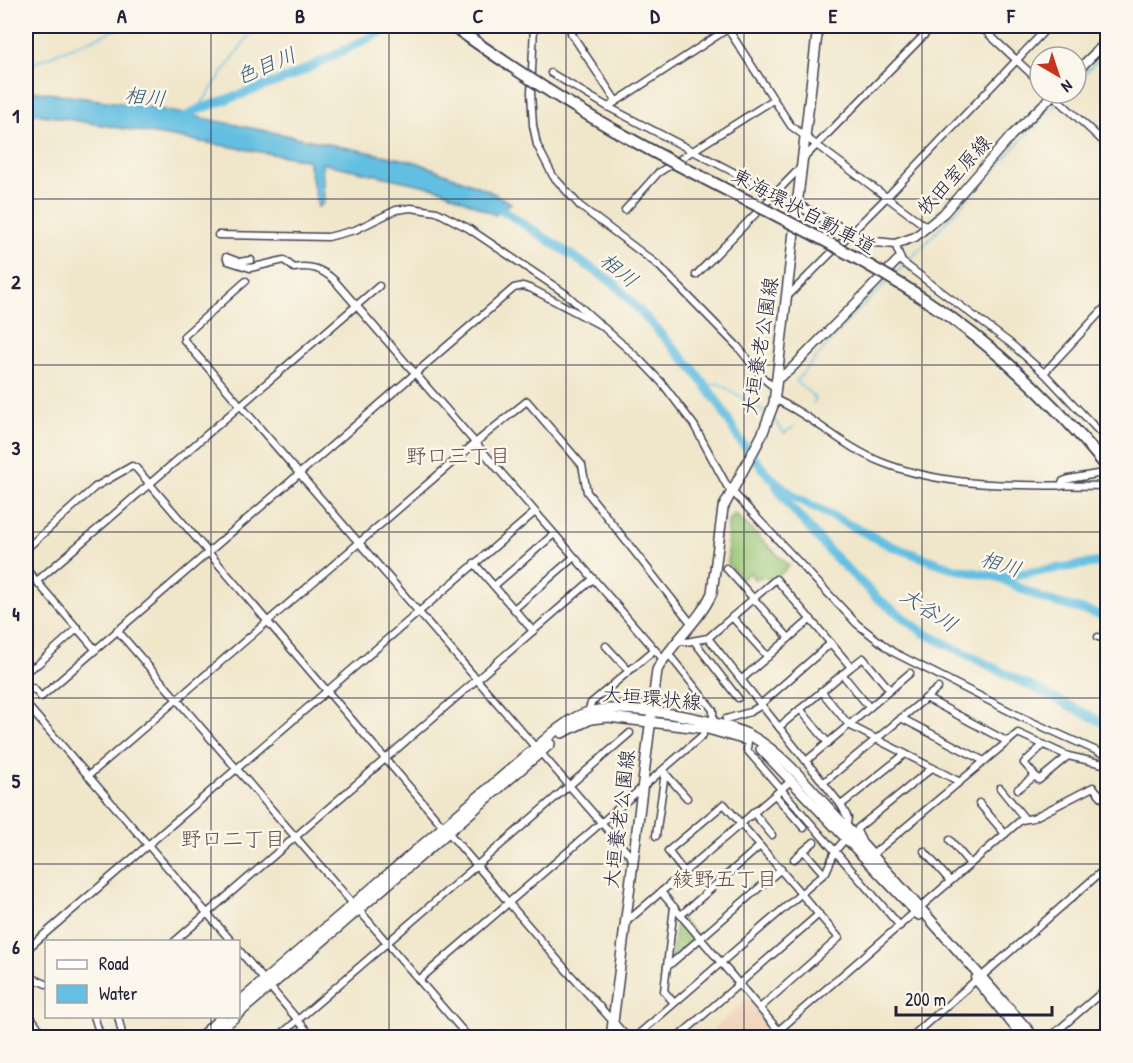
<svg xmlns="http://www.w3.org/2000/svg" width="1133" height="1063" viewBox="0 0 1133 1063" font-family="'Patrick Hand','Klee One',sans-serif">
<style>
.built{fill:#f0d5bc}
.green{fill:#98c674;stroke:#5d7458;stroke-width:1.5}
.water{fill:#64bfe2;stroke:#43708e;stroke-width:1.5}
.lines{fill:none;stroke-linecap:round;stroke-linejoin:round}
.stream{stroke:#64bfe2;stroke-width:1.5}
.river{stroke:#64bfe2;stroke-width:9}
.street-casing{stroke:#413f50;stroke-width:9}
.secondary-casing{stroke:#413f50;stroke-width:11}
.primary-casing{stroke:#413f50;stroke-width:12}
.street{stroke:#fff;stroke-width:6}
.secondary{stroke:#fff;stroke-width:8}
.primary{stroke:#fff;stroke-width:9}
.highway-bridge-casing{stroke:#413f50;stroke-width:14;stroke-linecap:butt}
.highway-bridge{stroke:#fff;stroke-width:10}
.grid{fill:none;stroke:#22223b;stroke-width:1.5;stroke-opacity:0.55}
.labels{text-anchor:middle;stroke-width:5;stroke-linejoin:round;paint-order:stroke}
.street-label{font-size:20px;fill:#22223b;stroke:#fbf7ec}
.water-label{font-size:21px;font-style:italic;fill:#395975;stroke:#fbf7ec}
.neighbourhood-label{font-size:21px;fill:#614c4a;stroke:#fbf7ec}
.neatline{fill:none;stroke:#22223b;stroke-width:2}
.grid-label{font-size:20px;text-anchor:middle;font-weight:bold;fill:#22223b}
</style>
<rect width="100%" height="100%" fill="#fbf7ec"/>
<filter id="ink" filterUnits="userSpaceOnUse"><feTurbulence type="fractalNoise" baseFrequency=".0167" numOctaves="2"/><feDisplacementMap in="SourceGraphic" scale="12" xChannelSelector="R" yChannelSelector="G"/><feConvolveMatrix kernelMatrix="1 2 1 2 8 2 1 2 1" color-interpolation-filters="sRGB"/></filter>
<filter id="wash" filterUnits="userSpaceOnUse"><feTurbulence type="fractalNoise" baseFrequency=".008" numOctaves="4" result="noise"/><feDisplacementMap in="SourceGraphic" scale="24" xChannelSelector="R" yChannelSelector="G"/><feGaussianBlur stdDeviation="1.35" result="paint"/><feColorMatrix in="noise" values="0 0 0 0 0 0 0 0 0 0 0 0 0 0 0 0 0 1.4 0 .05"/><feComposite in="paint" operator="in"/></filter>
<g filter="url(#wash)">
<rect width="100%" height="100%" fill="#f0e6ca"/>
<polygon class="built" points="748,999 780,1037 704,1038"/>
<g class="green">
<polygon points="735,514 789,566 782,573 769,579 764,576 754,579 750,572 741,580 728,563 728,522"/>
<polygon points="677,914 697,937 671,960"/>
</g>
<polygon class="water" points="26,90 149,107 416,162 487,190 511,203 495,215 440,189 322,163 324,203 318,207 308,160 26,112"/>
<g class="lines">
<g class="stream">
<polyline points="26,66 125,26"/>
<polyline points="1076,82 1108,50"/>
<polyline points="1061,99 1065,93"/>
<polyline points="197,110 255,26"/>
<path d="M906,263C959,211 1005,155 1057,103"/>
<polyline points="894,276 903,266"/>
<polyline points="706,386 718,383 766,412"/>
<polyline points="813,403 816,399 796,381 849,320 888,281"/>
<polyline points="772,417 784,433 794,427"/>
</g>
<g class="river">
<polyline points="182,119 197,110 290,77 393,26"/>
<polyline points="493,204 614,283 694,370 719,404 739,439 769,476 795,497 891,546 955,569 998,577 1043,599 1108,617"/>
<polyline points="776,485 789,505 830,552 877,598 924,633 1108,725"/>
<polyline points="998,577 1108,561"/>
</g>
</g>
</g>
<g filter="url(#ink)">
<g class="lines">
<defs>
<g id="street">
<polyline points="534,26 531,93 533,125 537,145 553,176 580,206 658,265 738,347 764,379 775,388"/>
<polyline points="578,26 571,33 616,101"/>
<polyline points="726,26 791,126 928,228"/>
<polyline points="980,26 1040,82"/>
<polyline points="551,73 608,107 797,205"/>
<polyline points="1051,93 1108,146"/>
<polyline points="608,107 732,26"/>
<polyline points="802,160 933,26"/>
<polyline points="625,210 658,173 773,100"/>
<polyline points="218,235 328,237 355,230 396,210 411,208 437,212 468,228 566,294 639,359 662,383 694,425 727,486 857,624 893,652 1021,717 1108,756"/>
<polyline points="895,244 902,262 1010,343 1044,373 1108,441"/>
<path d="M251,260L239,262L226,257L228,261L250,268L284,260L294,268C311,265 322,269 334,280L663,659"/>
<polyline points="696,275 801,167"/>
<polyline points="246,281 184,336 184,340 536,748"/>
<polyline points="786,298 887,197 1049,26"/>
<polyline points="1044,373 1108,304"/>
<path d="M774,399C812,415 841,446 881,462C954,491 1031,484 1108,486"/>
<polyline points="1061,486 1063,481 1069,479 1108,472"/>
<polyline points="26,549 95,487 132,466 136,468 568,972 628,1038"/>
<polyline points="474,563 533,631"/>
<polyline points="726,568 789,638"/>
<polyline points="26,569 95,649"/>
<polyline points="37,581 379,286"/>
<polyline points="494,586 554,534"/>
<polyline points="514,609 574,557"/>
<polyline points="732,617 768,657"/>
<polyline points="117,630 354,905"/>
<polyline points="1098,637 1108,640"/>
<polyline points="708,638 841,805 848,818 846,827"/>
<polyline points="678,640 686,642 708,638 776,579 851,667 779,727"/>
<polyline points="694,641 738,698"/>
<polyline points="606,646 629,671"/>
<polyline points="667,652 713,710 713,722"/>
<polyline points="851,667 863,658 890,690"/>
<polyline points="26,671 38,664 78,628"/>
<polyline points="842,674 869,707"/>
<polyline points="742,679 811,619"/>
<polyline points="821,691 849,725 910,673"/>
<polyline points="26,694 33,688 41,697 514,288 523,286 532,289 600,325"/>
<polyline points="926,698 1008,742"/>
<polyline points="26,704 232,942"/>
<polyline points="761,704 831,643"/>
<polyline points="800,709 828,743"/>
<polyline points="588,712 591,703 654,650"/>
<polyline points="901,718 984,761"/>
<polyline points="726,719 750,712 762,705"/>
<polyline points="748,741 747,750 900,926"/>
<polyline points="1043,745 1024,763 1039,780 1068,756"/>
<polyline points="540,752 633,859"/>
<polyline points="806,761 849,725 960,782"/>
<polyline points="664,772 687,798"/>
<polyline points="88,776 475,443 527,401 582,465 587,492 691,623"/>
<polyline points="823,783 938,688"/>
<polyline points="1000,788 1025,819"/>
<polyline points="1018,789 1035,776"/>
<polyline points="775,795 804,828"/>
<polyline points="979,803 1005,834"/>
<polyline points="841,805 905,754"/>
<polyline points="753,812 772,835"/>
<polyline points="656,836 665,772"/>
<polyline points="950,840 970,864"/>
<polyline points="862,841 857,831 858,828 932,768"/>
<polyline points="804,851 824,874"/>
<polyline points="924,851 950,881"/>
<polyline points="872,855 1018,733 1068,756 1108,765"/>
<polyline points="794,859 814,842"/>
<polyline points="684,872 668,851 724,804 839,938 761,1007"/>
<polyline points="358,909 469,1038"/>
<polyline points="681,915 760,846"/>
<polyline points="625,923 661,892"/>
<polyline points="174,942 593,579"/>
<polyline points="238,949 313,1038"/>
<polyline points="26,950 535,512"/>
<polyline points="667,967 781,869"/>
<polyline points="26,975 46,984"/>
<polyline points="981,977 1108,866"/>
<polyline points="419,980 703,735"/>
<polyline points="674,1003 664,991 674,907"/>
<polyline points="26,1010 46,1038"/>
<polyline points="94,1016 101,1038"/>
<polyline points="118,1016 123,1038"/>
<polyline points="779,1030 1021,820 1033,818 1093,787 1108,804"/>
<polyline points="26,1034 29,1038"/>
<polyline points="221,1038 226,1033 227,1024"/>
<polyline points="277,1038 630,733"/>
<polyline points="634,1038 826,872 835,851 848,836"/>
<polyline points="677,1038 819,914"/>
<polyline points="785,1038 661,892 792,780"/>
<polyline points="910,1038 976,980"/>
<polyline points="1049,1038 1108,987"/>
</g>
<g id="secondary">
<polyline points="1076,72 1108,40"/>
<polyline points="797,205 866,241 895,244 915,237 944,213 1011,136 1055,93"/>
<polyline points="776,380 790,370 897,261"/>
</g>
<g id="primary">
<polyline points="562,733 591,719 608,717 708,729 746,740"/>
<polyline points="761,749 919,915"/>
<polyline points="976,979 1024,1038"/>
<path d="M238,1003L554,732C565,724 576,715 589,712C622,702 722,719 753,737C786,756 812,791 838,818C905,890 970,964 1035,1038"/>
<polyline points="238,1014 550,744"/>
<polyline points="199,1038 223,1016"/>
<polyline points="210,1038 236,1016"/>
<path d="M611,1038L657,670C672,642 699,622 712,593L723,508L762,435L774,403L818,26"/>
</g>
</defs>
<use href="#street" class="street-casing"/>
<use href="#secondary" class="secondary-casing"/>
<use href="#primary" class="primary-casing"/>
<use href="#street" class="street"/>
<use href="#secondary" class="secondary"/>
<use href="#primary" class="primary"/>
<defs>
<path id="highway-bridge" d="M453,26C509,66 565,103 625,136C724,192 829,237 924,299C994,345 1055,403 1108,468"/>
</defs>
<use href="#highway-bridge" class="highway-bridge-casing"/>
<use href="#highway-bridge" class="highway-bridge"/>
</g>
</g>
<path class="grid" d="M211,26V942M389,26V1038M566,26V1038M744,26V1038M922,26V1038M26,199H1108M26,365H1108M26,532H1108M26,698H1108M26,864H1108M211,1016V1038"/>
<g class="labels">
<g class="street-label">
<text transform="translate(954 175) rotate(-48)" y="7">牧田室原線</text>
<text transform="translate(804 211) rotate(28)" y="7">東海環状自動車道</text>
<text transform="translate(760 346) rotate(-81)" y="7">大垣養老公園線</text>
<text transform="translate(652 698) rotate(5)" y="7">大垣環状線</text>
<text transform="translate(619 819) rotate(-83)" y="7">大垣養老公園線</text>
</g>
<g class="water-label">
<text transform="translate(266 66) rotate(-23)" y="7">色目川</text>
<text transform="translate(145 97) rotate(6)" y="7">相川</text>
<text transform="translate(619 270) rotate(39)" y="7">相川</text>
<text transform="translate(1001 564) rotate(18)" y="7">相川</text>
<text transform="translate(929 610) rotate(33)" y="7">大谷川</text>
</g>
<g class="neighbourhood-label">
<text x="458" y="463">野口三丁目</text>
<text x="233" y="846">野口二丁目</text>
<text x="725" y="886">綾野五丁目</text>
</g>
</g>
<rect width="1133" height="1063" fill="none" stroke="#fbf7ec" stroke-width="66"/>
<rect x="45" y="940" width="195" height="78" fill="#fbf7ec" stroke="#a4a2a5" stroke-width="1.5"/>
<rect x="57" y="960" width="30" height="9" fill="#ffffff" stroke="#a4a2a5" stroke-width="1.5"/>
<text x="99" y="970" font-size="18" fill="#22223b">Road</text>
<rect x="57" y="985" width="30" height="18" fill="#64bfe2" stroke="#a4a2a5" stroke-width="1.5"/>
<text x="99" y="1000" font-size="18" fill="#22223b">Water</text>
<g transform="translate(1058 75) rotate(141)"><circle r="28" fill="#fbf7ec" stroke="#a4a2a5" stroke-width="1.5"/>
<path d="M0-4.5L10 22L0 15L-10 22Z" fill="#c8321e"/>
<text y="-9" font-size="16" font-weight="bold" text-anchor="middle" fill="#22223b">N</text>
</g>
<path d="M896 1006v9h156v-9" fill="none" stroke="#22223b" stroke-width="3"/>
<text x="905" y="1006" font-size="18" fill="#22223b" stroke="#fbf7ec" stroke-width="4.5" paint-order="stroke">200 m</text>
<rect x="33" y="33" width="1067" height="997" class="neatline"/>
<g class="grid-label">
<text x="122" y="23">A</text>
<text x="300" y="23">B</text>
<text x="478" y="23">C</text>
<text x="655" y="23">D</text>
<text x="833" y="23">E</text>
<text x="1011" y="23">F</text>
<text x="16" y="123">1</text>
<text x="16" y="289">2</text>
<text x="16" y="455">3</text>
<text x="16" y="621">4</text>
<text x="16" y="788">5</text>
<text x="16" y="954">6</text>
</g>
</svg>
